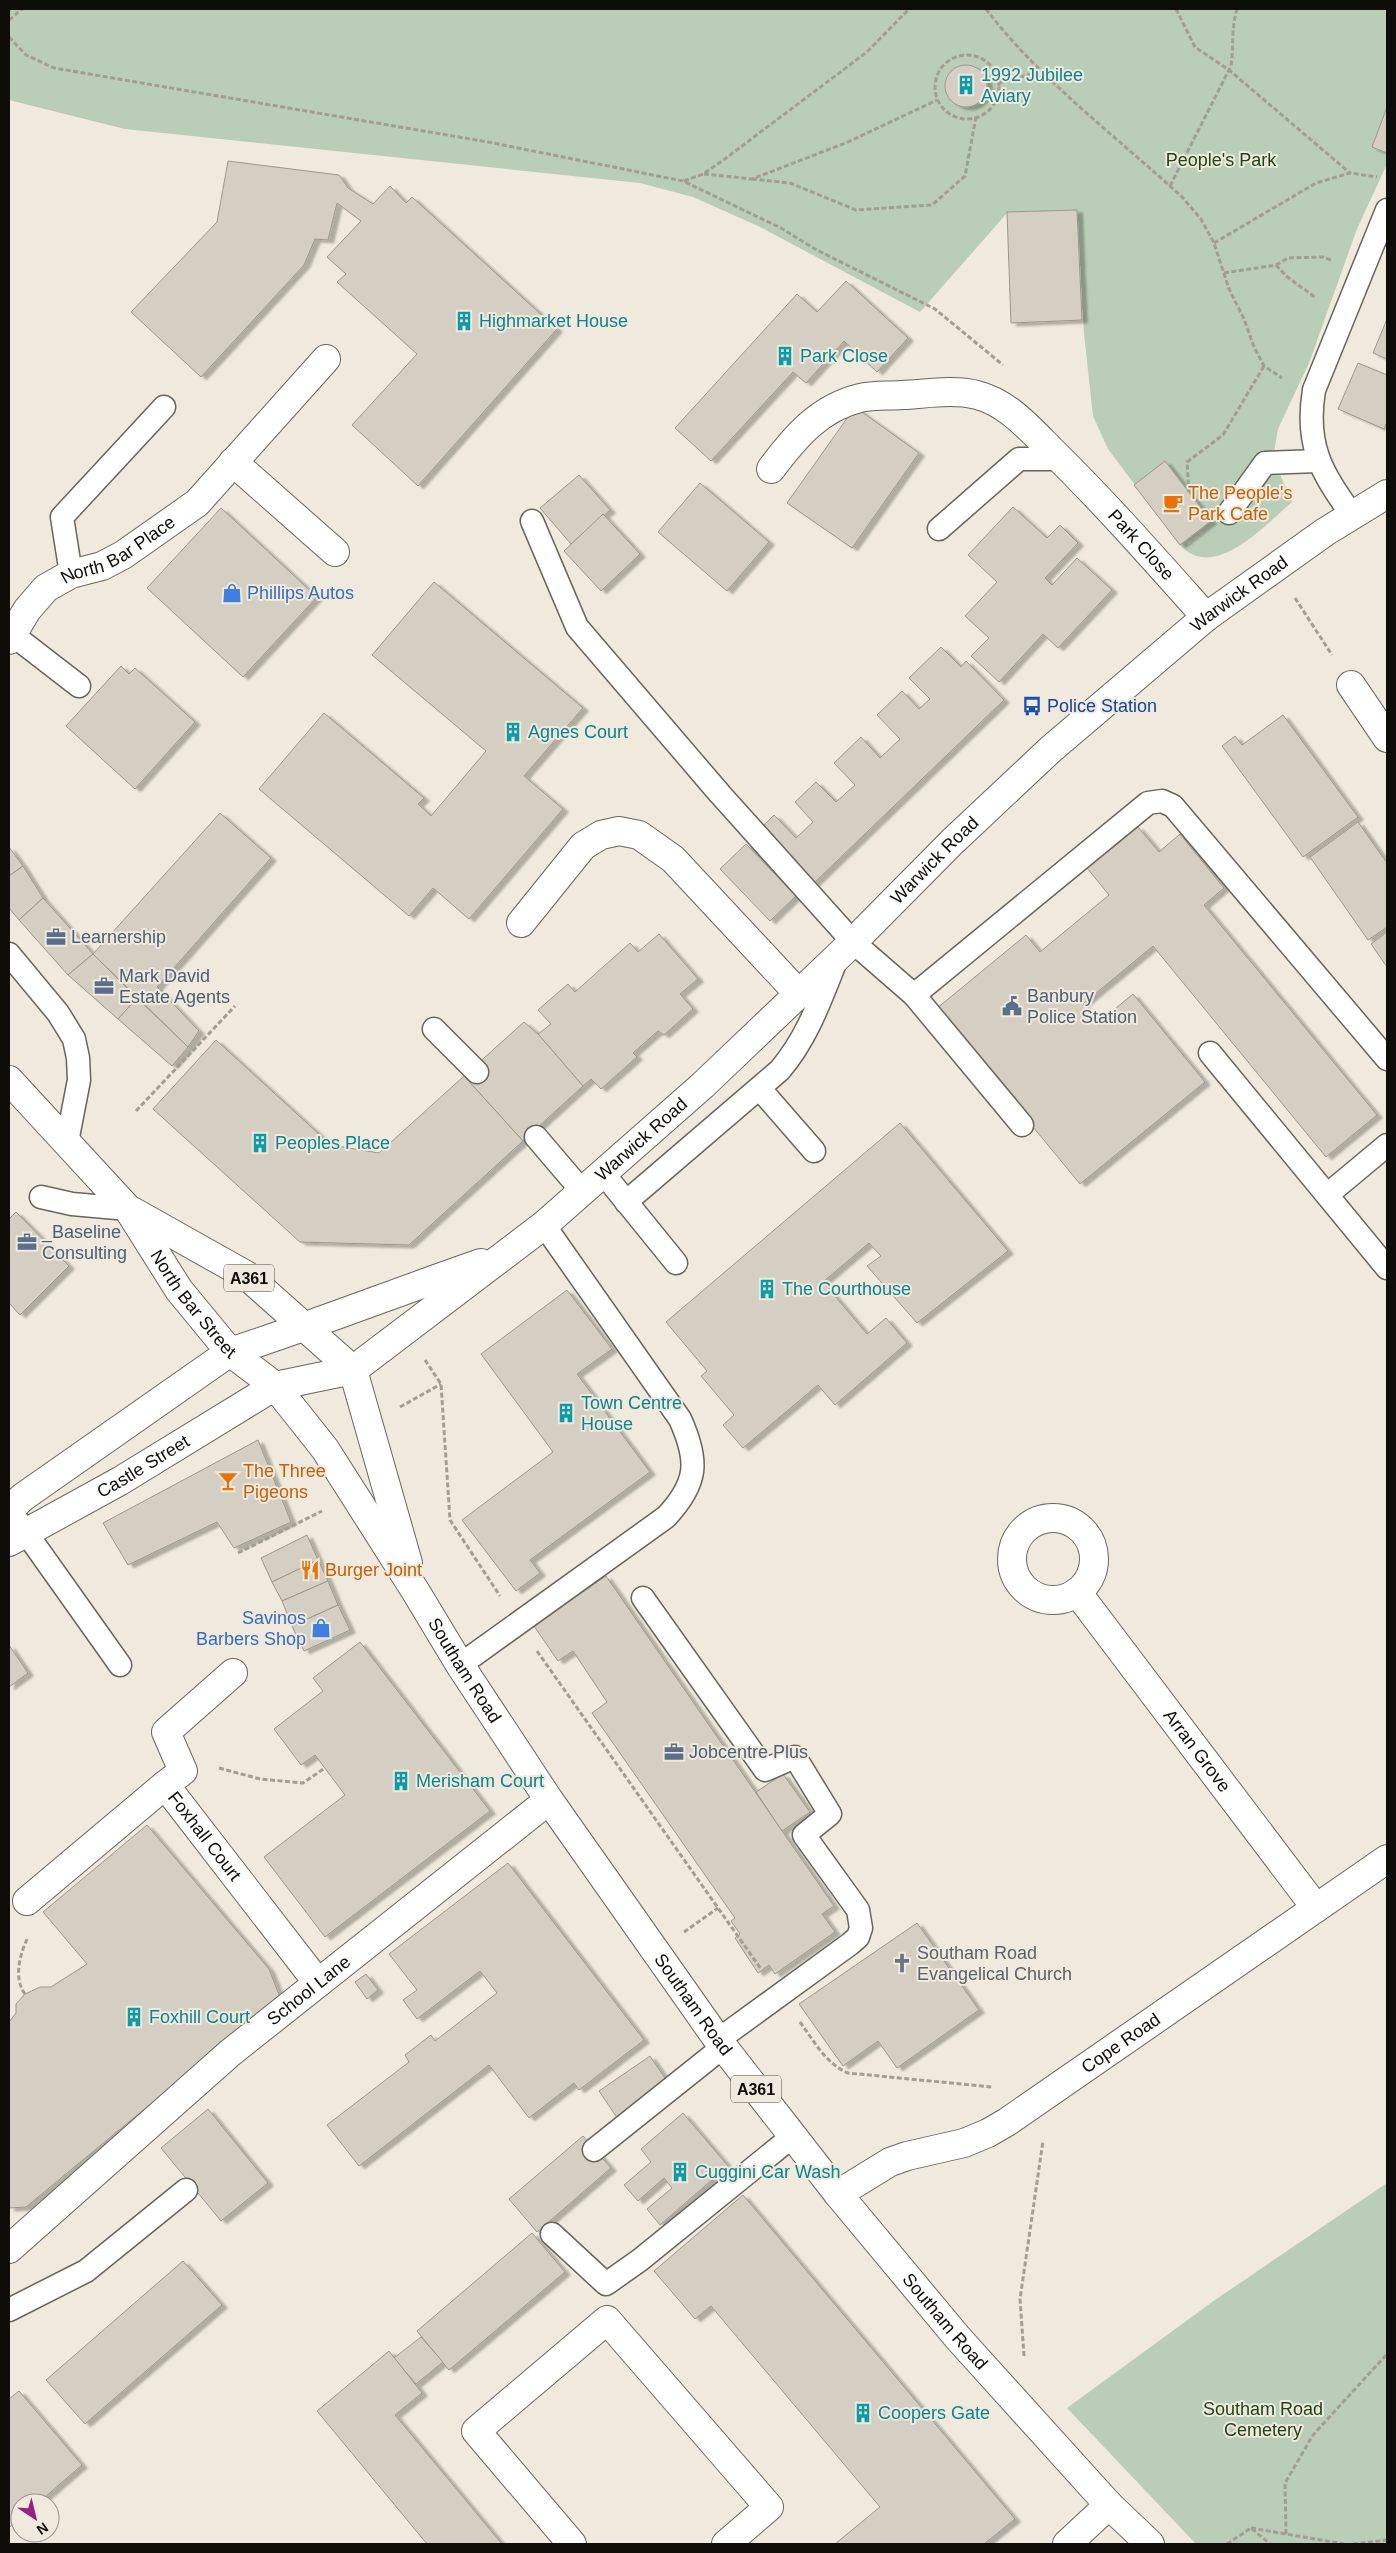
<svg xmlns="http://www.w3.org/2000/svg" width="1396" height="2553" viewBox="0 0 1396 2553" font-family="Helvetica,sans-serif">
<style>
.green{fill:#bacdb6}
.building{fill:#d5cfc3;stroke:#9c978b;filter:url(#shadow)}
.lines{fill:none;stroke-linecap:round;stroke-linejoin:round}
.service-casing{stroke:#6a655b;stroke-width:25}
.minor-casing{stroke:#6a655b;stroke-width:30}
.tertiary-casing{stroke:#6a655b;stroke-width:30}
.secondary-casing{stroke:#6a655b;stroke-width:30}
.primary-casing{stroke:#6a655b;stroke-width:30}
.path{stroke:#a29e94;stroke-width:3;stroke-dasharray:5 2.5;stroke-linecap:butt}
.service{stroke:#fff;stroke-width:22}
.minor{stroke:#fff;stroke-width:28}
.tertiary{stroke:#fff;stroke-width:28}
.secondary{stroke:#fff;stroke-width:28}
.primary{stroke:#fff;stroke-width:28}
.labels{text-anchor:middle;stroke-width:4;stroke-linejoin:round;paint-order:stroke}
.shield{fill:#efeadd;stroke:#524f49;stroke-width:1}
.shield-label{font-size:16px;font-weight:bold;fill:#0f0d09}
.culture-label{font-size:18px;fill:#0d838f;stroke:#efeadd;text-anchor:start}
.park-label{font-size:18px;fill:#1f4517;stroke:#efeadd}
.food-label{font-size:18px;fill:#c56008;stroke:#efeadd;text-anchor:start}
.street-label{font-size:18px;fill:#0f0d09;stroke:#efeadd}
.shop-label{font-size:18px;fill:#366cbe;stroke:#efeadd;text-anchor:start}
.transit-label{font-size:18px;fill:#164399;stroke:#efeadd;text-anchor:start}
.service-label{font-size:18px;fill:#4e5e75;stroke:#efeadd;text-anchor:start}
.worship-label{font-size:18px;fill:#5b616d;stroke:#efeadd;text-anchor:start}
</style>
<defs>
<filter id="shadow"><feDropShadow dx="5.5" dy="3" stdDeviation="1" flood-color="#0004"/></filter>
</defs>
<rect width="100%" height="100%" fill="#efeadd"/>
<g class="green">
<path d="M9,9H1387V164L1357,229L1309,363L1278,429L1273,458L1292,502C1266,524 1214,583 1180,545L1108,449L1093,416L1084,334L1077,210L1008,212L920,312L758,226L693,197L640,183L125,129L9,100Z"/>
<polygon points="1387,2183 1387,2544 1196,2544 1067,2408 1215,2300"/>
</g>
<g class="building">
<circle cx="966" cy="86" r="21"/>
<polygon points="1387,107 1387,153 1372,147"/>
<polygon points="228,161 339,175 348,188 373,204 390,186 406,203 412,197 557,329 418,486 352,425 417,354 337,282 346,274 327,257 361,221 337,203 328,240 315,239 304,265 201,377 131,312 217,222"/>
<polygon points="1077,210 1082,320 1011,323 1007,212"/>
<polygon points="846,281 908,338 877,372 844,341 806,383 793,372 711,461 675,428 797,294 817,312"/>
<polygon points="1387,319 1387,359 1373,353"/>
<polygon points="1358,363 1387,375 1387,422 1384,429 1338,409"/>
<polygon points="855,407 919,453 852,548 787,503"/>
<polygon points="1165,461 1211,521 1180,545 1134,485"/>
<polygon points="579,475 610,510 571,544 540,508"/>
<polygon points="700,483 769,542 727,591 658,532"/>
<polygon points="1013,507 1047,538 1060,525 1078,543 1045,578 1052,585 1077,558 1112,590 1058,648 1043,634 999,682 971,656 989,638 965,616 997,582 968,555"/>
<polygon points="221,508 317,597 243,677 147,588"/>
<polygon points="603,514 640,554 601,591 564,551"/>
<polygon points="434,582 583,708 524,776 563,809 469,919 433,888 409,916 259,789 324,713 424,798 418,804 431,816 486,751 372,655"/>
<polygon points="941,647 961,667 966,661 1004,700 811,886 758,831 774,815 796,838 813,822 795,802 816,782 836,802 855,785 834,763 861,737 880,758 900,739 877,715 902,691 919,709 930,699 909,678"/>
<polygon points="121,666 129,674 135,668 195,722 135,789 66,726"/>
<polygon points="1283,715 1358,817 1303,857 1222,746 1235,736 1242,745"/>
<polygon points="220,813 271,858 157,987 199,1031 188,1047 93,954"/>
<polygon points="1358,822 1387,863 1387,927 1368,940 1310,857"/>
<polygon points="1138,827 1159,852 1180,834 1224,888 1204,905 1377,1115 1326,1157 1153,946 1083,1004 1098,1023 1133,994 1205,1082 1080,1184 936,1009 1026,935 1040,952 1109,895 1087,868"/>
<polygon points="746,844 796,896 770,921 720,869"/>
<polygon points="9,847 23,866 9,876"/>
<polygon points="23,866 43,898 19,920 9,908 9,876"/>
<polygon points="43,898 93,954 68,975 19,920"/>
<polygon points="1387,932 1387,967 1371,944"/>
<polygon points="659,934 698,979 680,994 693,1009 664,1035 658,1031 633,1053 637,1057 601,1089 591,1079 583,1086 538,1034 551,1024 538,1010 568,984 575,992 630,943 638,952"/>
<polygon points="93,954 137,998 118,1019 68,975"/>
<polygon points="137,998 188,1047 172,1066 118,1019"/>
<polygon points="524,1022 538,1034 583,1086 523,1141 464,1076"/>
<polygon points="216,1040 331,1145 379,1153 464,1076 523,1141 409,1245 300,1242 153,1109"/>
<polygon points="900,1123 1008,1251 917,1323 867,1266 881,1256 869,1243 823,1282 867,1334 886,1318 907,1343 835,1405 818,1385 743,1448 723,1425 734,1415 701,1376 707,1371 666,1322"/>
<polygon points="16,1212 69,1266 20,1315 9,1303 9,1219"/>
<polygon points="567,1290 612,1349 577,1374 650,1472 530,1560 540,1573 516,1591 462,1520 553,1452 481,1354"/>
<polygon points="258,1440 291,1522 234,1548 217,1522 128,1565 103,1523"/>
<polygon points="307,1535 318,1560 272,1582 261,1558"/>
<polygon points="318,1560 328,1581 282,1601 272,1582"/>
<polygon points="606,1576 834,1906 822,1914 835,1932 775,1974 769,1965 758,1973 735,1938 740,1934 731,1921 735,1918 592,1713 607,1702 573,1651 558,1661 534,1626"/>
<polygon points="328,1581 338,1605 292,1626 282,1601"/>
<polygon points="338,1605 350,1630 304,1651 292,1626"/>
<polygon points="360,1642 490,1811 325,1937 264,1857 345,1795 315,1755 301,1765 274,1729 323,1691 313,1678"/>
<polygon points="9,1645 28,1673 9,1687"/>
<polygon points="783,1774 810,1812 782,1831 756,1792"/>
<polygon points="147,1825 269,1969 280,1997 26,2207 9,2208 9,2022 16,2013 16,2004 25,1994 40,1987 51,1987 87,1964 43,1912"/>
<polygon points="508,1863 644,2040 579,2090 574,2083 529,2118 489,2065 359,2166 327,2125 409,2062 405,2055 431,2035 435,2041 497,1993 480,1971 417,2019 403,2000 417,1990 389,1954"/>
<polygon points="917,1923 979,2010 897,2068 878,2041 843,2066 799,2004"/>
<polygon points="366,1974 378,1990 367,1999 355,1982"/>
<polygon points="650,2056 669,2084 618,2119 599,2091"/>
<polygon points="208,2109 268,2183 221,2221 161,2148"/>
<polygon points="683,2113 728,2166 660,2225 647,2209 672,2188 664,2178 638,2201 624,2185 651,2162 641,2149"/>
<polygon points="583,2136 611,2168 537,2232 509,2199"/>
<polygon points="743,2195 1015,2519 984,2544 835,2544 880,2507 711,2306 695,2319 654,2271"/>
<polygon points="532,2233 565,2272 449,2370 417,2331"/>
<polygon points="183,2261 222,2305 85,2424 46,2380"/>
<polygon points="421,2337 443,2362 416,2384 394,2358"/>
<polygon points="389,2351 422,2393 395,2415 502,2544 427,2544 317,2411"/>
<polygon points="19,2391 82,2465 38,2503 20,2503 20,2518 9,2528 9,2399"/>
</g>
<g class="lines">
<defs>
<g id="service">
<polyline points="1229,513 1265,463 1318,461"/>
<path d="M1352,515C1321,472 1305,445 1314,390L1387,210"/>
<polyline points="532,521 577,627 720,794 853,942 914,995 1022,1125"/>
<polyline points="939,529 1019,459 1060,459"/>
<polyline points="71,574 62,517 164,407"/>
<polyline points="13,635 79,686"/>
<polyline points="9,954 58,1013 74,1039 78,1058 79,1080 67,1142"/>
<polyline points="914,995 1148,803 1162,801 1173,806 1387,1059"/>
<polyline points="434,1029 477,1072"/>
<polyline points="1210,1053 1387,1268"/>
<polyline points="760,1089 814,1151"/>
<polyline points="536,1137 582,1191"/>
<polyline points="603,1173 676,1263"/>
<polyline points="1327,1195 1387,1145"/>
<polyline points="41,1197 72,1204 128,1209"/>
<path d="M626,1202L780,1070C808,1037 821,998 837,958"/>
<polyline points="17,1520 120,1665"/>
<polyline points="643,1598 765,1770 795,1757 830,1814 804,1835 858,1910 861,1928 858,1937 850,1944 718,2040"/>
<path d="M460,1665L666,1517C698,1483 699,1461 680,1419L544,1225"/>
<polyline points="594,2150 723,2047"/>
<polyline points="552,2234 606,2284 640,2260 793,2136"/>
<polyline points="9,2310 86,2271 186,2190"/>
</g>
<g id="minor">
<polyline points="233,462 335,552"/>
<path id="s1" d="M771,469C795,437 819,408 860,398C873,395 888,396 902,395C926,394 953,389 977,395C1008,403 1030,429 1052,451C1106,504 1156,561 1206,617"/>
<path id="s2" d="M9,640L27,610L46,588L71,574L102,566L123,555L197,503L326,359"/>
<polyline points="1351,685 1387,738"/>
<polyline points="521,923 583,846 601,835 619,831 639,835 673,859 799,994"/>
<circle cx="1053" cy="1559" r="41"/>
<path id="s3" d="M1077,1592L1316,1908"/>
<polyline points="165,1785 183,1771 166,1732 233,1673"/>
<path id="s4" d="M27,1901L165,1785L318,1983"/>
<path id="s5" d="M838,2194L890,2162L907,2156L964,2143L988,2133L1007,2122L1387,1859"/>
<path id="s6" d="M9,2249L230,2053L549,1800"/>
<polyline points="572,2544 476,2431 607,2320 769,2507 726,2544"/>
<polyline points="1067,2544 1109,2505"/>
</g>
<g id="tertiary">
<polyline points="9,1510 23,1497 230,1352"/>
<path id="s7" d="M9,1542L120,1481L275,1386"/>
</g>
<g id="secondary">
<path d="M230,1352C314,1325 397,1292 481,1263"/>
<path id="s8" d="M275,1386L353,1370L544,1225L703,1085L853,942L952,842L1051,749L1206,617L1325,532L1387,494"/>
</g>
<g id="primary">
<path id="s9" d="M9,1080L128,1209L179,1290L230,1352L275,1386L325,1449L416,1592L460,1665L549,1800L718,2040L838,2194L958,2338L1109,2505L1150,2544"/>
<polyline points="132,1211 246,1275 353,1370 408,1563"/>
</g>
</defs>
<use href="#service" class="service-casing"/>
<use href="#minor" class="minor-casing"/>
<use href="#tertiary" class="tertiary-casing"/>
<use href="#secondary" class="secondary-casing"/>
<use href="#primary" class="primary-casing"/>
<g class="path">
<path d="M986,9C1038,78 1118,138 1182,197L1201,219L1214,243L1229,289L1244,319L1254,347L1264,366L1282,378"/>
<polyline points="1176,9 1195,47 1229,70 1350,173"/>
<polyline points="9,11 10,9"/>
<polyline points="9,20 22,9"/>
<polyline points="9,37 26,55 54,68 488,142 683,181 781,228 815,249 935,309 1003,365"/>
<circle cx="967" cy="87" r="32"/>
<polyline points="998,83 1043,71"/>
<polyline points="704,174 752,179 848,142 937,100"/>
<polyline points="752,179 790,183 856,210 932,205 965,176 976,117"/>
<polyline points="684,181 703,174 722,161 867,52 909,9"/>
<path d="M1170,186L1231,66C1234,46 1231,28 1237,9"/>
<polyline points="1214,243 1316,183 1350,173 1377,177"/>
<polyline points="1276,265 1286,276 1316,298"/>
<polyline points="1224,273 1276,265 1288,258 1323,257 1331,260"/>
<polyline points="1189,492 1187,462 1223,435 1264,366"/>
<polyline points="1188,544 1203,533"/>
<polyline points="1295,598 1332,655"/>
<polyline points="136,1111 235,1006"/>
<polyline points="425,1360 441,1384 450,1520 500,1596"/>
<polyline points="400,1407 441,1384"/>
<polyline points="238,1553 322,1511"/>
<polyline points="537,1651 761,1969"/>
<polyline points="219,1768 260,1779 303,1783 325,1768"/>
<polyline points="684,1932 718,1908"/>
<path d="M25,1994C13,1978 20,1954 28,1937"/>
<path d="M800,2022C814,2041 826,2064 848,2073L992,2087"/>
<polyline points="1024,2356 1020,2299 1043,2141"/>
<polyline points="1251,2528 1344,2544"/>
<polyline points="1286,2534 1285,2483 1313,2435 1387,2354"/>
<polyline points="1227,2544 1251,2528 1270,2544"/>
<polyline points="1353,2544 1387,2540"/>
</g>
<use href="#service" class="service"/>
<use href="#minor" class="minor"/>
<use href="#tertiary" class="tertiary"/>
<use href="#secondary" class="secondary"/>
<use href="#primary" class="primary"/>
</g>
<defs>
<symbol id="building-bare" viewBox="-9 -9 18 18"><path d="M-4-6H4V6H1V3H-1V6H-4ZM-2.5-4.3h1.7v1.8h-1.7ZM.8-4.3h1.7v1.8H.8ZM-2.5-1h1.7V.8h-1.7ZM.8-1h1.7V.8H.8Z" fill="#0f9aa8" stroke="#efeadd" stroke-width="2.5" paint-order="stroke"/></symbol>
<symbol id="cafe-bare" viewBox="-9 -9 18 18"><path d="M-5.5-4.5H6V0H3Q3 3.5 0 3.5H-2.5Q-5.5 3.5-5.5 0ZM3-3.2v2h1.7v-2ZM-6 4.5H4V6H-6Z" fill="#e8710a" stroke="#efeadd" stroke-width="2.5" paint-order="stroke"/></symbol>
<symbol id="shop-bare" viewBox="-9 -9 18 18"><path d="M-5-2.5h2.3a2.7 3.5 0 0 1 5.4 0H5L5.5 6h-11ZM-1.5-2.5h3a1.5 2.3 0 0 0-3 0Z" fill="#3f7fe0" stroke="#efeadd" stroke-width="2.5" paint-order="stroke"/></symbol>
<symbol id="bus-bare" viewBox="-9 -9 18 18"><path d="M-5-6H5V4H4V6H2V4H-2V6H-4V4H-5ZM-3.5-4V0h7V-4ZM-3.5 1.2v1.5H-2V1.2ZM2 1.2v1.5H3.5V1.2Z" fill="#1a4fb4" stroke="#efeadd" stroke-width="2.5" paint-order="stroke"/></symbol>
<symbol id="office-bare" viewBox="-9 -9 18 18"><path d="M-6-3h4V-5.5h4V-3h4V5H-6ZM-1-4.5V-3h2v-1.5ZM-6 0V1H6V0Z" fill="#5c6f8a" stroke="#efeadd" stroke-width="2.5" paint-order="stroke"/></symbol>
<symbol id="civic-bare" viewBox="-9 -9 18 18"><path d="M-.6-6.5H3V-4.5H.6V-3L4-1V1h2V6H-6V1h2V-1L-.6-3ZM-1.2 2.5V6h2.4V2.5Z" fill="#5c6f8a" stroke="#efeadd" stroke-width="2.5" paint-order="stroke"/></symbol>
<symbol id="bar-bare" viewBox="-9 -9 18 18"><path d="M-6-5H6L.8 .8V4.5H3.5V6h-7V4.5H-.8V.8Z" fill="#e8710a" stroke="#efeadd" stroke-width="2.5" paint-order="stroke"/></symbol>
<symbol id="restaurant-bare" viewBox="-9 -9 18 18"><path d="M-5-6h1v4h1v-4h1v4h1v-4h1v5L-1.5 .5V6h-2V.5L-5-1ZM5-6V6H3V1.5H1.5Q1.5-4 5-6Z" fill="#e8710a" stroke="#efeadd" stroke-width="2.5" paint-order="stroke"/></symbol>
<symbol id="church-bare" viewBox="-9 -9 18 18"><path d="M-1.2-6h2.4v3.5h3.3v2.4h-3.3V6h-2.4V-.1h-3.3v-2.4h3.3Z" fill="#6b7280" stroke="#efeadd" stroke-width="2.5" paint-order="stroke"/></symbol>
</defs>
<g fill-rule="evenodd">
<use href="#building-bare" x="952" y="71" width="28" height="28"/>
<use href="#building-bare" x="450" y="307" width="28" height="28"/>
<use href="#building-bare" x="771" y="342" width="28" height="28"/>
<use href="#cafe-bare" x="1159" y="489" width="28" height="28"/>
<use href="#shop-bare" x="218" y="579" width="28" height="28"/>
<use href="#bus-bare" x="1018" y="692" width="28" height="28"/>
<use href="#building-bare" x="499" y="718" width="28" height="28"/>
<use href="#office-bare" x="42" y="923" width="28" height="28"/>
<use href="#office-bare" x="90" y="972" width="28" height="28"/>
<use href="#civic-bare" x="998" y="992" width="28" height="28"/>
<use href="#building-bare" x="246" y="1129" width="28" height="28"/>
<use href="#office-bare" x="13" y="1228" width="28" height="28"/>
<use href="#building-bare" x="753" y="1275" width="28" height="28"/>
<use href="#building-bare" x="552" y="1399" width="28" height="28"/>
<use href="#bar-bare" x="214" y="1467" width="28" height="28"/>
<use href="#restaurant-bare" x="296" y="1556" width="28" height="28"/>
<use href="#shop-bare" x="307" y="1614" width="28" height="28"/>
<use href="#office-bare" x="660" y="1738" width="28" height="28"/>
<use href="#building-bare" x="387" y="1767" width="28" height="28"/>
<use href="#church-bare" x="888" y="1949" width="28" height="28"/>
<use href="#building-bare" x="120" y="2003" width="28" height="28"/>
<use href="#building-bare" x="666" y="2158" width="28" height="28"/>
<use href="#building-bare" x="849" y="2399" width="28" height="28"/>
</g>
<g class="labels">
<g class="shield">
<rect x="224" y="1264.5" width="50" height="27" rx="4"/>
<rect x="731" y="2075.5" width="50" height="27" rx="4"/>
</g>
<g class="shield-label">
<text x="249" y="1284">A361</text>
<text x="756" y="2095">A361</text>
</g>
<g class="culture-label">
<text x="981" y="81">1992 Jubilee<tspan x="981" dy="21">Aviary</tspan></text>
<text x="479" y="327">Highmarket House</text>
<text x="800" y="362">Park Close</text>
<text x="528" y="738">Agnes Court</text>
<text x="275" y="1149">Peoples Place</text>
<text x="782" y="1295">The Courthouse</text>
<text x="581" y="1409">Town Centre<tspan x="581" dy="21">House</tspan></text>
<text x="416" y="1787">Merisham Court</text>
<text x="149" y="2023">Foxhill Court</text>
<text x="695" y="2178">Cuggini Car Wash</text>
<text x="878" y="2419">Coopers Gate</text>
</g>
<g class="park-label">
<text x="1221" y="166">People's Park</text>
<text x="1263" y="2415">Southam Road<tspan x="1263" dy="21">Cemetery</tspan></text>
</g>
<g class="food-label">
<text x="1188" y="499">The People's<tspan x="1188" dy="21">Park Cafe</tspan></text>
<text x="243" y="1477">The Three<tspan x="243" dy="21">Pigeons</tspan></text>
<text x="325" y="1576">Burger Joint</text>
</g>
<g class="street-label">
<text dy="6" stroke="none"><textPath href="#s1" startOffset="458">Park Close</textPath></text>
<text dy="6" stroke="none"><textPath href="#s2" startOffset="146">North Bar Place</textPath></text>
<text dy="6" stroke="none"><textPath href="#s8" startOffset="1259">Warwick Road</textPath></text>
<text dy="6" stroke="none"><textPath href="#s8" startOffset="854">Warwick Road</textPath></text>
<text dy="6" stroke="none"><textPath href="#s8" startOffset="449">Warwick Road</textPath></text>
<text dy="6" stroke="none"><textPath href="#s9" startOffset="291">North Bar Street</textPath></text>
<text dy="6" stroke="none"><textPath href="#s7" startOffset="154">Castle Street</textPath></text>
<text dy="6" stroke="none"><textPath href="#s9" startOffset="750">Southam Road</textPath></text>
<text dy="6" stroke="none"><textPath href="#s3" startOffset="199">Arran Grove</textPath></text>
<text dy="6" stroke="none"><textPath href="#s4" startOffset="245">Foxhall Court</textPath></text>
<text dy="6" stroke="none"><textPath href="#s6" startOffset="396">School Lane</textPath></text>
<text dy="6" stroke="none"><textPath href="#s9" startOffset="1155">Southam Road</textPath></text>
<text dy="6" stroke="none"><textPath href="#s5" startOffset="324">Cope Road</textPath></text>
<text dy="6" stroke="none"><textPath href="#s9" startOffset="1560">Southam Road</textPath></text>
</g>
<g class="shop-label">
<text x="247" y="599">Phillips Autos</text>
<text x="306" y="1624" text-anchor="end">Savinos<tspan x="306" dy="21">Barbers Shop</tspan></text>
</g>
<g class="transit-label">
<text x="1047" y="712">Police Station</text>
</g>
<g class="service-label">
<text x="71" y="943">Learnership</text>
<text x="119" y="982">Mark David<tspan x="119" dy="21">Estate Agents</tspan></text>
<text x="1027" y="1002">Banbury<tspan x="1027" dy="21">Police Station</tspan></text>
<text x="42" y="1238">_Baseline<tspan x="42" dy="21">Consulting</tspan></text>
<text x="689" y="1758">Jobcentre Plus</text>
</g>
<g class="worship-label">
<text x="917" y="1959">Southam Road<tspan x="917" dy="21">Evangelical Church</tspan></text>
</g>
</g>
<rect width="1396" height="2553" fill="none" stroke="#0f0d09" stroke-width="20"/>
<g transform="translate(35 2518) rotate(145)"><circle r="24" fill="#efeadd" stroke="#959288"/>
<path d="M0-4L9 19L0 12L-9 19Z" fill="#96227f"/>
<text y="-8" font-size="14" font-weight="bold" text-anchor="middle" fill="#0f0d09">N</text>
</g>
</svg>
